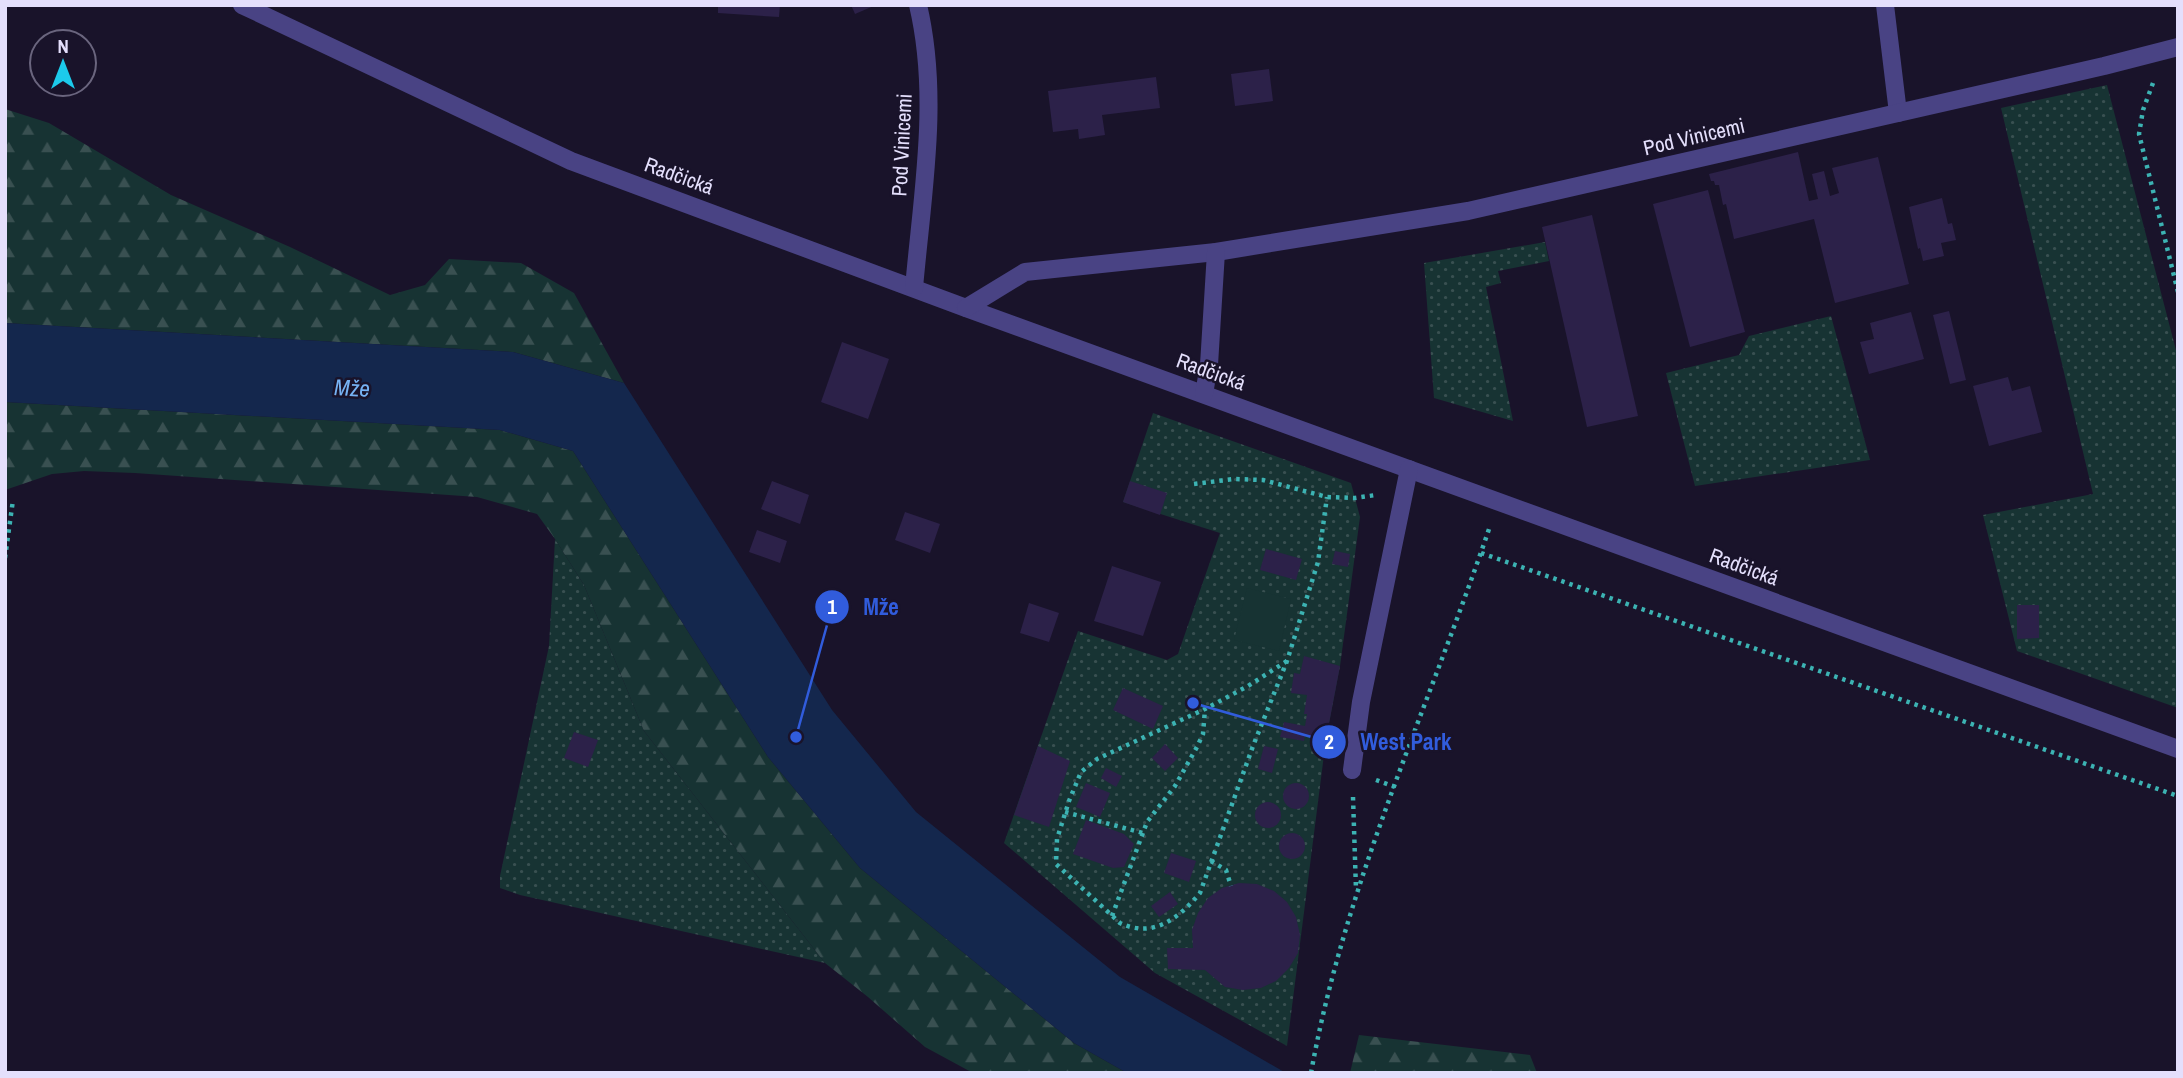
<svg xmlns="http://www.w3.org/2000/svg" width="2183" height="1078" viewBox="0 0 2183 1078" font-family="'Archivo Narrow',sans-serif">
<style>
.green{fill:url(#green-dots)}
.forest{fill:url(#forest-firs)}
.pitch{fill:#173333}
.water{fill:#14274d}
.building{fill:#2c2149}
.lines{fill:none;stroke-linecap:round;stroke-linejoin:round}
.path{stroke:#3cb3b3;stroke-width:4.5;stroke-dasharray:3.5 5;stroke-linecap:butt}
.minor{stroke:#494384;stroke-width:18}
.labels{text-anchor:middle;stroke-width:5;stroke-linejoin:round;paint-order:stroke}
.street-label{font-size:21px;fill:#e4dffc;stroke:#19132a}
.water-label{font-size:23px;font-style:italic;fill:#76b2f3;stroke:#19132a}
.leader{fill:none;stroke:#315cdc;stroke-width:2.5}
.callout-dot{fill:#315cdc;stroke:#19132a;stroke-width:2.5}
.mark-label{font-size:21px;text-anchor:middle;font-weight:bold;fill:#fff}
.callout-label{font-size:23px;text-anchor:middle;font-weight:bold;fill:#315cdc;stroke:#19132a;stroke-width:5;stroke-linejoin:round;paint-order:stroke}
</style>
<defs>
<pattern id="green-dots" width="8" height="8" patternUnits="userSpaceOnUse" patternTransform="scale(1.75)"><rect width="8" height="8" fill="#173333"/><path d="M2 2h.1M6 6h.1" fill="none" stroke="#395051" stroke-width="1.8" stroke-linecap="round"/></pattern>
<pattern id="forest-firs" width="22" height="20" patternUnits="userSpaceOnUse" patternTransform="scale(1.75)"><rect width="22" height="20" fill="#173333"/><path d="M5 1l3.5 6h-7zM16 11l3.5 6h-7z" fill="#395051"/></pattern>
</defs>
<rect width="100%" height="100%" fill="#19132a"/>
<g class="green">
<polygon points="2107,85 2178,358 2178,708 2017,651 1983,515 2093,494 2001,108"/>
<polygon points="1545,242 1549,261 1498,271 1501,283 1486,287 1513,421 1434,398 1424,263"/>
<polygon points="1831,316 1870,460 1695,486 1666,373 1739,355 1749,336"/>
<polygon points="1153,413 1351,483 1360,517 1340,666 1326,739 1287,1046 1155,973 1004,843 1078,631 1167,660 1178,654 1220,533 1123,502"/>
<polygon points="555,539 584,585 644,731 825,963 520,895 500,888 500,876 549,646"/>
</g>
<g class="forest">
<polygon points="5,109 49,123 171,195 290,247 390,295 425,285 449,259 521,263 574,293 624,383 513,352 5,323"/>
<polygon points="5,402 500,430 573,451 768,757 860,868 1074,1043 1127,1073 973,1073 925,1047 868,997 825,963 644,731 584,585 555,539 537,514 477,497 135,473 84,471 52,474 5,490"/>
<polygon points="1359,1035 1530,1055 1537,1073 1350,1073"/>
</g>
<polygon class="pitch" points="1247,588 1291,599 1279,651 1234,640"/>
<polygon class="water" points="5,323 513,352 624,383 832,710 916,812 1120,977 1286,1073 1127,1073 1074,1043 860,868 768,757 573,451 500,430 5,402"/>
<g class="building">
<polygon points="718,5 780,5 779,17 718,13"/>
<polygon points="851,5 876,5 855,14"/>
<polygon points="1269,69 1273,101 1235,106 1231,74"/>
<polygon points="1156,77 1160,108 1102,115 1105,135 1079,139 1078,129 1053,132 1048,91"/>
<polygon points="1798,152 1809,201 1818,199 1812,174 1824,171 1830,196 1839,193 1832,168 1878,157 1909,284 1835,303 1814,219 1734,239 1726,204 1723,205 1719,185 1715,185 1714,181 1711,181 1709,174"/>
<polygon points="1708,190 1745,332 1690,347 1653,204"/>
<polygon points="1942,198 1948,224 1952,223 1956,240 1941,243 1944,256 1923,261 1920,248 1918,249 1909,207"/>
<polygon points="1592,215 1638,416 1587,427 1542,227"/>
<polygon points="1949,311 1966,380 1950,384 1933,315"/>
<polygon points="1911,312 1924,359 1869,374 1860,342 1874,339 1870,323"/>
<polygon points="842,342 889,359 868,419 821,402"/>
<polygon points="2008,377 2012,391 2030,386 2042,432 1989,446 1973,386"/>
<polygon points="772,481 809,495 800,524 761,509"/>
<polygon points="1130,481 1167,493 1160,515 1123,502"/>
<polygon points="905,512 940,524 930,553 895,540"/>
<polygon points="757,530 787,541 780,563 749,552"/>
<polygon points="1266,549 1302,559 1296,580 1260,570"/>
<polygon points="1335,551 1350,554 1348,567 1332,564"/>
<polygon points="1112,566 1161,582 1143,636 1094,621"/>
<polygon points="1029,603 1059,613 1049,642 1020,633"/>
<polygon points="2017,605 2039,605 2039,638 2017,639"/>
<polygon points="1304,656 1340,666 1326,739 1305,736 1304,741 1280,737 1284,722 1305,726 1307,714 1304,714 1307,695 1291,693 1294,673 1300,674"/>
<polygon points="1123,688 1163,706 1153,729 1113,710"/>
<polygon points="574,732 598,740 588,767 564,758"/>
<polygon points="1165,744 1178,758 1165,771 1152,758"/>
<polygon points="1038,746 1070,761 1049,827 1014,815"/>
<polygon points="1264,746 1278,749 1272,773 1258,769"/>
<polygon points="1106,768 1122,776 1116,787 1101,778"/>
<polygon points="1086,783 1110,793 1100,817 1076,807"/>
<circle cx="1296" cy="796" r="13"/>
<circle cx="1268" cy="815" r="13"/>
<polygon points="1086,820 1124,834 1134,844 1124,867 1113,868 1073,854"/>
<circle cx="1292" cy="846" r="13"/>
<polygon points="1171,853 1196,861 1189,882 1164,873"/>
<polygon points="1239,883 1257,884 1274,891 1287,902 1296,917 1300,935 1298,953 1289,968 1276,981 1261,988 1243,990 1225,987 1205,970 1168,969 1167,948 1193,948 1192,930 1198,913 1208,898 1222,888"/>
<polygon points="1170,892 1178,904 1159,917 1151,906"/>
</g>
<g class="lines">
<g class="path">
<polyline points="2153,83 2143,110 2139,134 2178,292"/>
<polyline points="1194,484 1234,479 1263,480 1327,497 1355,498 1376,495"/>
<polyline points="1481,553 2178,796"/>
<polyline points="5,558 13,500"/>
<path d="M1287,661L1248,686L1205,709L1097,759L1081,772L1069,801L1057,839L1056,864L1120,923C1153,939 1179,918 1200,893L1253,746L1287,661L1318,562L1327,497"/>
<polyline points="1376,780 1395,787"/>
<polyline points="1353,797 1356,890"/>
<polyline points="1065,812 1143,833"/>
<polyline points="1211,861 1226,870 1231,886"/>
<polyline points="1112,916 1147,822 1175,786 1197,747 1203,734 1205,709"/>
<path d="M1311,1073C1345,884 1428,709 1489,529"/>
</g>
<g class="minor">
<polyline points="242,5 571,161 966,308 2178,749"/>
<polyline points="1885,5 1898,113"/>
<path d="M914,288C922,195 940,98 918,5"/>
<polyline points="966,308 1025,272 1216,252 1468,211 2104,66 2178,47"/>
<polyline points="1204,394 1209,365 1216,252"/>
<polyline points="1352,770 1361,702 1409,469"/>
</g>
</g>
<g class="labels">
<g class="street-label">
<text transform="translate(1694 137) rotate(-13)" y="7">Pod Vinicemi</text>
<text transform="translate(902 145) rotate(-87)" y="7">Pod Vinicemi</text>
<text transform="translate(679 176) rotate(20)" y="7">Radčická</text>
<text transform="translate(1211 372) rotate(20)" y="7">Radčická</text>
<text transform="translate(1744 567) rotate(20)" y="7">Radčická</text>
</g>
<g class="water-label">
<text transform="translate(352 388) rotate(3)" y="8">Mže</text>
</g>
</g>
<path class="leader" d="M796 737L832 607M1193 703L1329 742"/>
<g class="callout-dot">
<circle cx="796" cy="737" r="7"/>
<circle cx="1193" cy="703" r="7"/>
<circle cx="832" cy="607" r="18"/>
<circle cx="1329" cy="742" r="18"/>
</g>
<g class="mark-label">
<text x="832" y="614">1</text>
<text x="1329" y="749">2</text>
</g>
<g class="callout-label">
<text x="881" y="615">Mže</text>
<text x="1406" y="750">West Park</text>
</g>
<rect width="2183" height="1078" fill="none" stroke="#e4dffc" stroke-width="14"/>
<g transform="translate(63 63)"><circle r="33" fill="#19132a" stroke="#6a657e" stroke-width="2"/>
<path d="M0-5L12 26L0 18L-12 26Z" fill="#1ccaeb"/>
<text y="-10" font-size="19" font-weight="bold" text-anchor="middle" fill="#e4dffc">N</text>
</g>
</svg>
